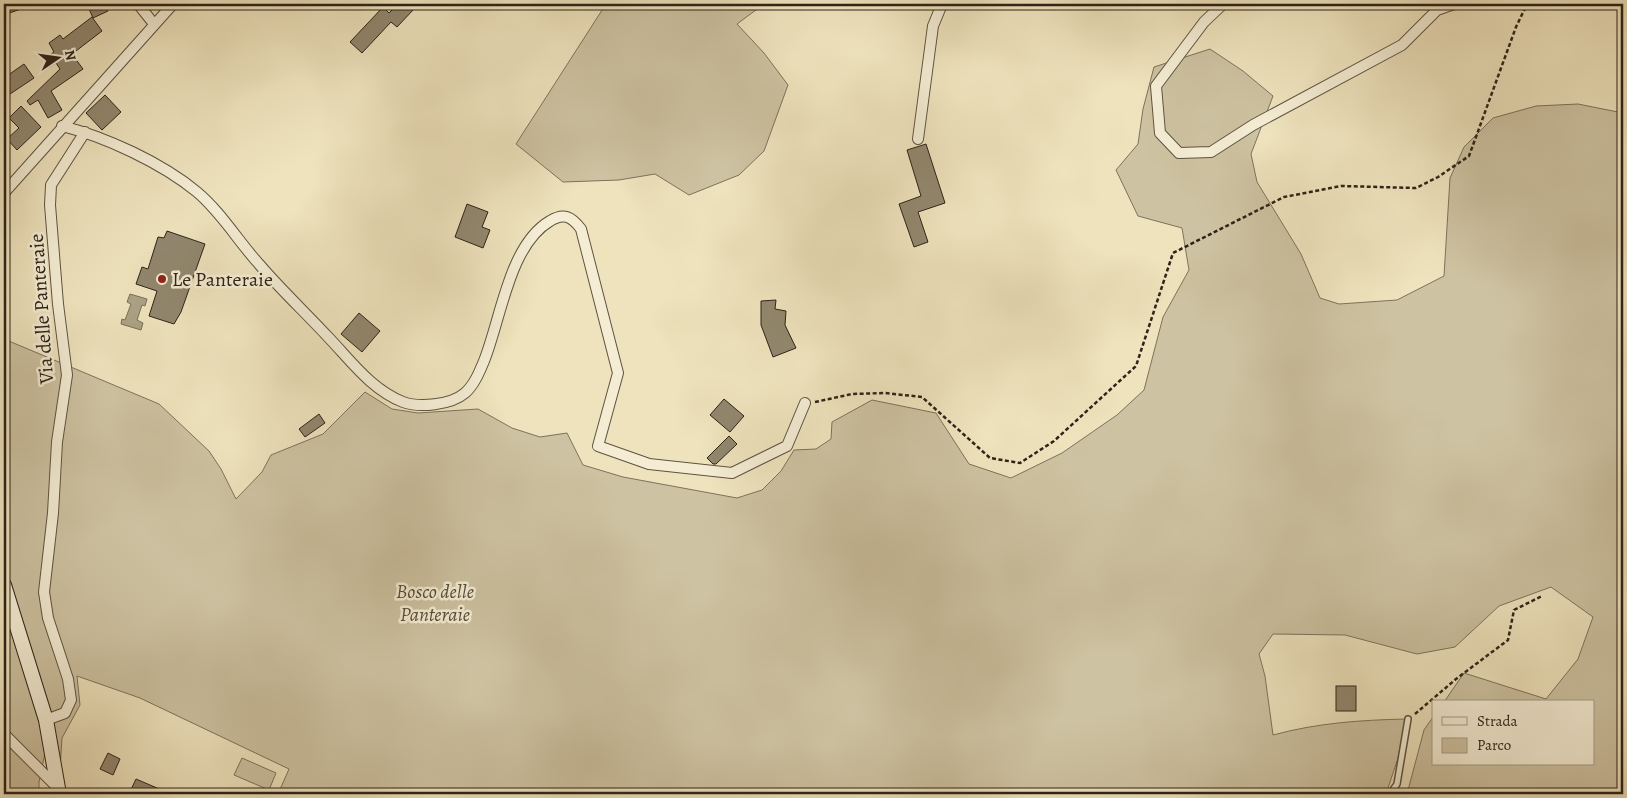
<svg xmlns="http://www.w3.org/2000/svg" width="1627" height="798" viewBox="0 0 1627 798" font-family="Alegreya,serif">
<style>
.green{fill:#cdc2a1;stroke:#7d725c}
.water{fill:#aca285;stroke:#796f59}
.building{fill:#91876e;stroke:#2d2318}
.lines{fill:none;stroke-linecap:round;stroke-linejoin:round}
.service-casing{stroke:#5d5341;stroke-width:8}
.minor-casing{stroke:#5d5341;stroke-width:12}
.secondary-casing{stroke:#2d2318;stroke-width:16}
.path{stroke:#2d2318;stroke-width:2.5;stroke-dasharray:4 2.5;stroke-linecap:butt}
.service{stroke:#f4edd4;stroke-width:5}
.minor{stroke:#f4edd4;stroke-width:10}
.secondary{stroke:#f4edd4;stroke-width:14}
.poi-dot{fill:#8f2418;stroke:#f4edd4;stroke-width:2}
.labels{text-anchor:middle;stroke-width:5;stroke-linejoin:round;paint-order:stroke}
.poi-label{font-size:20px;fill:#2d2318;stroke:#f4edd4;text-anchor:start}
.street-label{font-size:20px;fill:#2d2318;stroke:#f4edd4}
.park-label{font-size:20px;font-style:italic;fill:#554b3a;stroke:#f4edd4}
</style>
<rect width="100%" height="100%" fill="#eee3bd"/>
<filter id="stains"><feTurbulence type="fractalNoise" baseFrequency=".004" numOctaves="4"/><feColorMatrix values="0 0 0 0 .2 0 0 0 0 .09 0 0 0 0 .02 0 0 0 .5 -.17"/></filter>
<radialGradient id="worn" r=".72"><stop offset=".6" stop-color="#630" stop-opacity="0"/><stop offset="1" stop-color="#630" stop-opacity=".3"/></radialGradient>
<g class="green">
<polygon points="606,4 764,4 737,24 764,53 788,85 764,151 739,175 689,195 655,174 619,180 563,182 516,144"/>
<path d="M1210,49L1243,71L1273,96L1251,154L1257,182L1301,254L1320,298L1339,304L1397,300L1444,276L1450,178L1464,147L1493,118L1536,106L1578,104L1623,113V794H1407L1424,730L1433,717V764H1593V702H1444L1464,673L1546,699L1578,659L1593,617L1551,587L1499,606L1455,647L1417,654L1345,635L1273,634L1259,654L1265,676L1273,735C1317,723 1361,720 1406,719L1398,758L1386,794H278L289,769L140,698L77,676L80,705L62,738L60,770L45,753L39,782V794H4V339L159,404L209,451L221,469L236,499L262,472L271,455L323,434L365,392L392,409L418,413L478,409L512,428L540,437L567,433L583,465L623,477L737,498L762,490L781,471L794,450L816,449L831,439L832,422L872,400L936,413L969,464L1011,478L1062,453L1117,415L1144,390L1163,317L1189,270L1182,228L1138,216L1116,170L1138,144L1143,109L1154,67Z"/>
<polygon points="242,758 276,773 269,790 234,775"/>
</g>
<polygon class="water" points="130,294 147,299 145,306 142,305 137,320 143,323 141,330 121,324 122,319 125,320 131,304 127,302"/>
<g class="building">
<polygon points="4,4 32,4 32,5 4,15"/>
<polygon points="87,4 105,4 108,11 93,18"/>
<polygon points="398,4 409,4 414,9 397,27 391,22 362,53 350,42 383,7 389,13"/>
<polygon points="92,17 102,31 72,54 83,69 51,91 62,110 48,118 38,100 30,105 27,101 60,69 56,63 50,67 44,59 54,52 49,43 60,35 63,39"/>
<polygon points="24,64 34,78 4,98 4,78"/>
<polygon points="105,95 121,112 102,130 86,113"/>
<polygon points="21,106 41,127 17,150 7,139 19,128 9,118"/>
<polygon points="926,144 945,203 918,212 928,242 914,247 899,204 921,196 907,150"/>
<polygon points="467,204 488,212 482,227 490,230 483,248 455,237"/>
<polygon points="167,231 205,244 181,312 174,324 149,316 157,291 136,284 142,267 148,269 158,237 164,238"/>
<polygon points="776,300 775,309 786,311 785,325 796,348 773,357 761,325 761,301"/>
<polygon points="359,313 380,331 362,352 341,334"/>
<polygon points="724,399 744,416 730,432 710,415"/>
<polygon points="319,414 325,423 305,437 299,429"/>
<polygon points="729,436 737,444 716,464 713,464 707,458"/>
<rect x="1336" y="686" width="20" height="25"/>
<polygon points="108,753 120,759 113,775 100,769"/>
<polygon points="136,779 171,794 129,794"/>
</g>
<g class="lines">
<defs>
<polyline id="service" points="1390,794 1397,784 1408,719"/>
<g id="minor">
<polyline points="138,4 154,24"/>
<polyline points="1223,4 1204,22 1156,86 1160,133 1179,153 1211,152 1253,125 1402,45 1437,10 1454,4"/>
<path d="M62,126C106,137 162,163 197,192C221,212 238,241 259,264C281,290 306,313 329,338C351,361 372,390 403,402C419,408 451,405 465,393C474,385 479,373 484,361C501,319 509,245 550,221C564,212 572,217 581,229L618,373L598,446L649,464L732,473L787,446L805,403"/>
<polyline points="918,139 933,26 942,4"/>
<polyline points="4,193 173,4"/>
<polyline points="46,720 65,713 71,700 68,679 48,618 44,592 53,513 57,442 67,375 58,304 50,205 51,185 85,132"/>
<polyline points="4,734 59,789"/>
</g>
<polyline id="secondary" points="4,585 46,720 59,794"/>
</defs>
<use href="#service" class="service-casing"/>
<use href="#minor" class="minor-casing"/>
<use href="#secondary" class="secondary-casing"/>
<g class="path">
<polyline points="815,402 852,394 885,393 922,397 990,458 1020,463 1054,441 1136,366 1173,253 1284,197 1341,186 1416,188 1438,177 1469,156 1516,27 1527,4"/>
<polyline points="1415,714 1456,679 1508,640 1514,610 1542,596"/>
</g>
<use href="#service" class="service"/>
<use href="#minor" class="minor"/>
<use href="#secondary" class="secondary"/>
</g>
<circle class="poi-dot" cx="162" cy="279" r="5"/>
<g class="labels">
<g class="poi-label">
<text x="172" y="286">Le Panteraie</text>
</g>
<g class="street-label">
<text transform="translate(41 309) rotate(-94)" y="7">Via delle Panteraie</text>
</g>
<g class="park-label">
<text x="435" y="598">Bosco delle<tspan x="435" dy="23">Panteraie</tspan></text>
</g>
</g>
<rect width="1627" height="798" fill="none" stroke="#eee3bd" stroke-width="20"/>
<rect x="5" y="5" width="1617" height="788" fill="none" stroke="#2d2318" stroke-width="2.5"/>
<rect x="10" y="10" width="1607" height="778" fill="none" stroke="#2d2318"/>
<rect x="1432" y="700" width="162" height="65" fill="#f4edd4" stroke="#a49c89"/>
<rect x="1442" y="717" width="25" height="8" fill="#f4edd4" stroke="#a49c89"/>
<text x="1477" y="726" font-size="15" fill="#2d2318">Strada</text>
<rect x="1442" y="738" width="25" height="15" fill="#cdc2a1" stroke="#a49c89"/>
<text x="1477" y="750" font-size="15" fill="#2d2318">Parco</text>
<g transform="translate(58 58) rotate(77)" stroke="#f4edd4" stroke-width="4" paint-order="stroke">
<path d="M0-4L9 19L0 12L-9 19Z" fill="#2d2318"/>
<text y="-8" font-size="14" font-weight="bold" text-anchor="middle" fill="#2d2318">N</text>
</g>
<rect width="100%" height="100%" filter="url(#stains)"/>
<rect width="100%" height="100%" fill="url(#worn)"/>
</svg>
